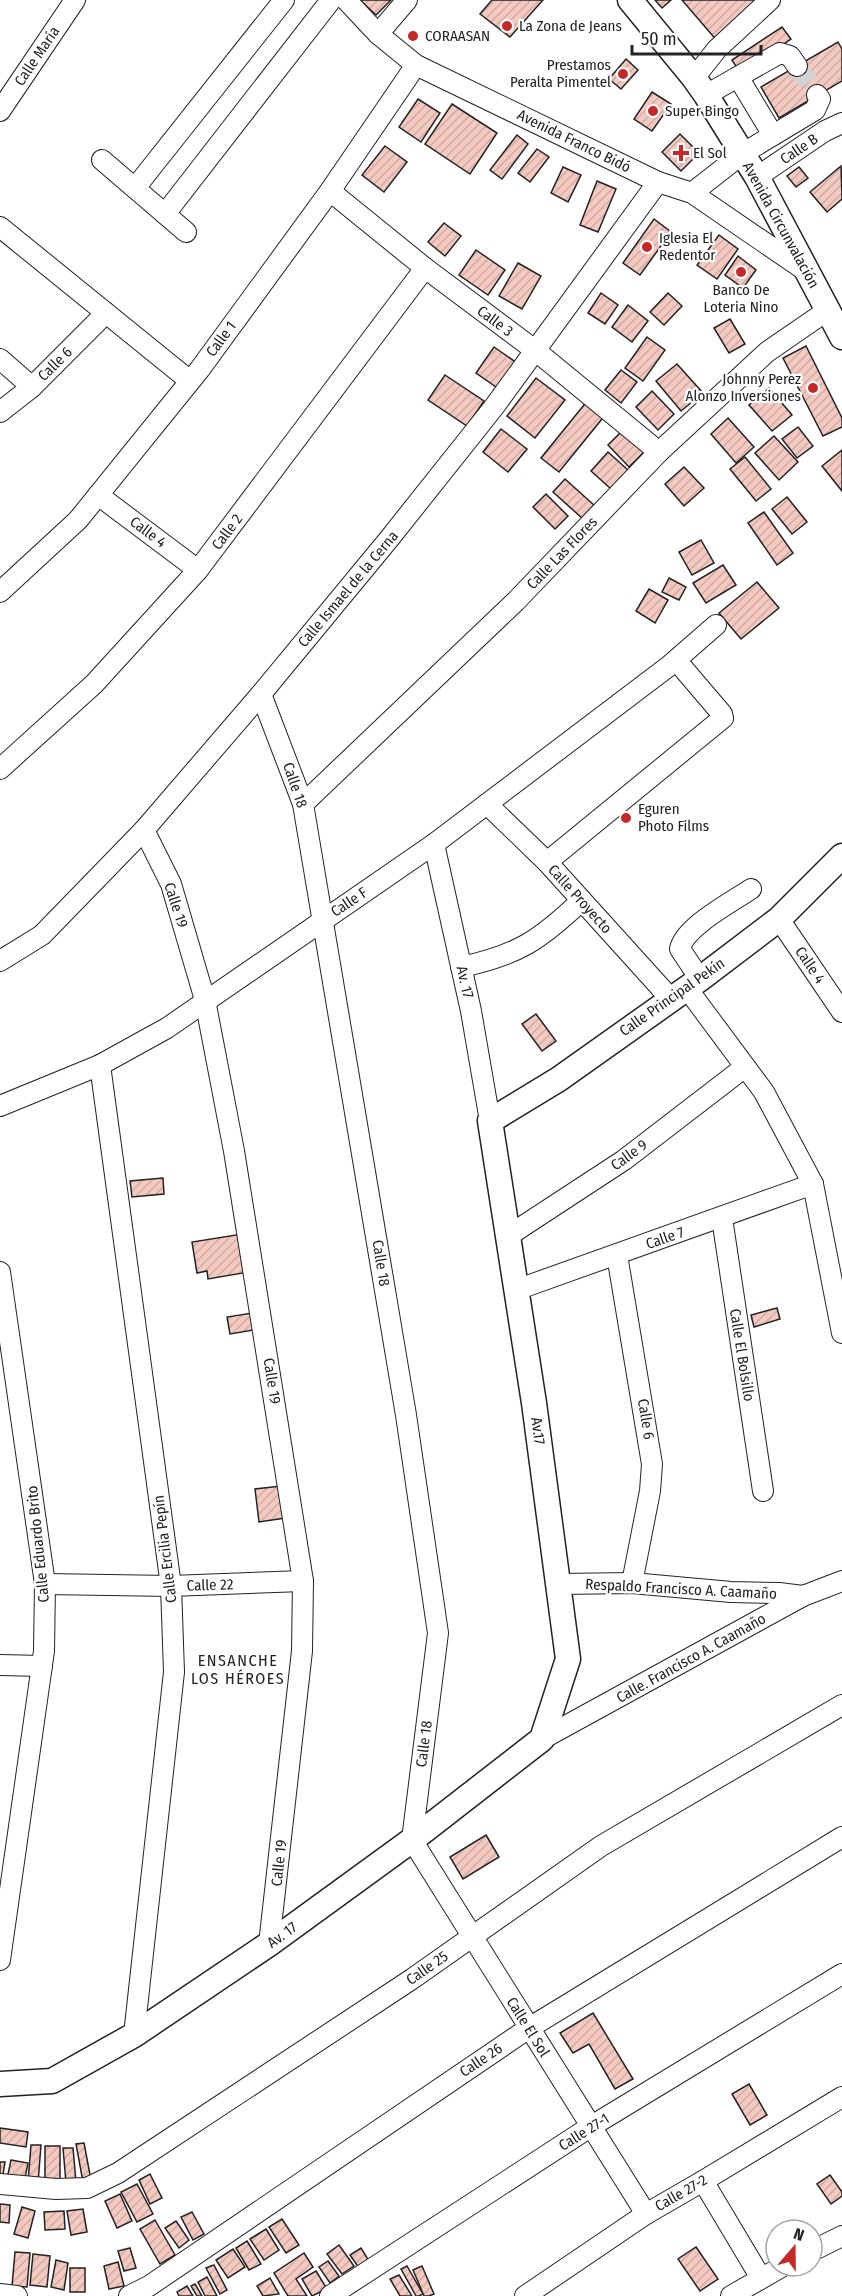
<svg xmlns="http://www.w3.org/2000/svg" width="842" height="2296" viewBox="0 0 842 2296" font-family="'Fira Sans Condensed',sans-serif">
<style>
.building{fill:url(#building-hatch);stroke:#222;stroke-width:1.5}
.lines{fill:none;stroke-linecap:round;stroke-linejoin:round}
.minor-tunnel{stroke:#d3d3d3;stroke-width:20;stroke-dasharray:20 10;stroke-linecap:butt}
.minor-casing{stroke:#222;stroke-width:22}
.major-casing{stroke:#222;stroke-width:27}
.minor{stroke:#fff;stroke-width:20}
.major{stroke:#fff;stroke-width:24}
.poi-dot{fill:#c62828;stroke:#fff;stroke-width:2}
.labels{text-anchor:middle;stroke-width:4.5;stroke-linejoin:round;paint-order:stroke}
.poi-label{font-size:15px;fill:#222;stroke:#fff;text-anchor:start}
.street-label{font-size:15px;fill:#222;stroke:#fff}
.neighbourhood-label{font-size:16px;letter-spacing:1.5px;fill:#222;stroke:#fff}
</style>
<defs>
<pattern id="building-hatch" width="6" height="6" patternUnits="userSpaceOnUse" patternTransform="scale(1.5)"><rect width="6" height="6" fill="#f3c9c0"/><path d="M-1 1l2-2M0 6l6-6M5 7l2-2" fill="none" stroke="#d0aca5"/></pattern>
</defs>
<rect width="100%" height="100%" fill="#fff"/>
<g class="building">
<polygon points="360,0 391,0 376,15"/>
<polygon points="492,0 543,0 510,37 480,14"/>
<polygon points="655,0 671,0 662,8"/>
<polygon points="682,0 769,0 718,42"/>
<polygon points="782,27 791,39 740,73 732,60"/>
<polygon points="838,42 842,49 842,81 779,118 761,87"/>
<polygon points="626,59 638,70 621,89 609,79"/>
<polygon points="652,92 671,104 652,131 634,119"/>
<polygon points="418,99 440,113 421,142 399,127"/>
<polygon points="452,104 497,133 470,174 425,144"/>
<polygon points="680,134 699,153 681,171 662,152"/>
<polygon points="517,135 528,144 502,179 490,170"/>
<polygon points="385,146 407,162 384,192 362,175"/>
<polygon points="537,149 549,157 530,182 518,173"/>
<polygon points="841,166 842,199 827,212 810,192"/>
<polygon points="563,167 581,175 568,202 551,193"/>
<polygon points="799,167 808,178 796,187 787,176"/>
<polygon points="597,181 616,189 598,232 580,225"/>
<polygon points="654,219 671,232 640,275 623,263"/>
<polygon points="444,223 461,236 445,256 428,242"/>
<polygon points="719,235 738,249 717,279 697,265"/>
<polygon points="476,250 505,270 488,295 459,275"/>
<polygon points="738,256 756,270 743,288 725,275"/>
<polygon points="518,263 541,276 522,309 499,296"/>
<polygon points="601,293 618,305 605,324 588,313"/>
<polygon points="668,293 682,306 664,325 650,312"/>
<polygon points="628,305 648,321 632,342 612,327"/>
<polygon points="730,319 745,344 729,353 714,328"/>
<polygon points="647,337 665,350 643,381 625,368"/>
<polygon points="806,346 842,418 842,427 823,436 783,358"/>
<polygon points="494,347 517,363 499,389 476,373"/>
<polygon points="677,364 703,393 681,411 656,381"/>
<polygon points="621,370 637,382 621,403 605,390"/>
<polygon points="445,375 484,401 467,426 428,400"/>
<polygon points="536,378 565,400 535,438 507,416"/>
<polygon points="769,388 792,415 772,431 749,405"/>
<polygon points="652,391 674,414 658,430 636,407"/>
<polygon points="588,400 606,414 559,472 541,458"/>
<polygon points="728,418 754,447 736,463 711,434"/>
<polygon points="798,427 813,446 797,458 782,439"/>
<polygon points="501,429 527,449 508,472 483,452"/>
<polygon points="623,430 644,452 629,467 608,445"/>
<polygon points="774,436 798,462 779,480 755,453"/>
<polygon points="842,450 842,491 822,466"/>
<polygon points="608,452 628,470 611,489 591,471"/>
<polygon points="745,457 771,489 756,501 730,469"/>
<polygon points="684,467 704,488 684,506 665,484"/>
<polygon points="565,479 595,506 583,519 553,492"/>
<polygon points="546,494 568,516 555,529 533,507"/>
<polygon points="787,497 807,522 792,534 772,509"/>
<polygon points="764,512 793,553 777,565 748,523"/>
<polygon points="701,540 714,563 692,575 679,552"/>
<polygon points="723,565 736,585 706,603 693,583"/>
<polygon points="669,578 686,587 679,600 662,592"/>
<polygon points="757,582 779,608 741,639 719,613"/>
<polygon points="649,589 668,600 655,623 636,611"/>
<polygon points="536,1014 556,1041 542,1051 522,1024"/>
<polygon points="163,1178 164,1194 132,1197 130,1181"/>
<polygon points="242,1234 249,1272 208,1279 207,1271 197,1273 192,1242"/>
<polygon points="777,1308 780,1319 754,1327 751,1315"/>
<polygon points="252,1313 254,1330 230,1334 227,1317"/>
<polygon points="281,1486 285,1518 259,1522 255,1489"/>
<polygon points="486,1835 499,1857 463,1879 450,1857"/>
<polygon points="593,2013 633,2079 615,2089 589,2044 573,2053 560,2033"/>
<polygon points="749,2084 767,2115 750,2125 732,2094"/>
<polygon points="0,2128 28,2132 26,2147 0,2143"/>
<polygon points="84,2143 91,2180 83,2182 76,2144"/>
<polygon points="31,2145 41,2145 38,2183 28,2182"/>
<rect x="45" y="2146" width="15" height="38"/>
<polygon points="63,2148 73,2148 76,2182 66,2183"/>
<polygon points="11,2160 28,2163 24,2183 7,2179"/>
<polygon points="0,2162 5,2162 2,2181 0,2180"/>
<polygon points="150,2174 162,2198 150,2204 139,2180"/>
<polygon points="830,2175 842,2192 842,2196 831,2204 817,2184"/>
<polygon points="137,2184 153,2214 137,2222 121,2192"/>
<polygon points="120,2194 132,2221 117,2228 105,2201"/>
<polygon points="0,2204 10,2205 9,2223 0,2222"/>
<polygon points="22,2207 35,2211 28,2238 14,2234"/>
<polygon points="83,2209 87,2232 71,2235 67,2211"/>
<polygon points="64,2211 65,2229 45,2230 44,2212"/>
<polygon points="192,2212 204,2234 193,2240 181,2217"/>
<polygon points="282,2219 299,2245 286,2253 269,2227"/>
<polygon points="155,2220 175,2255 160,2264 140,2229"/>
<polygon points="176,2221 189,2240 179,2248 165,2228"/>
<polygon points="266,2229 279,2250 264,2260 250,2239"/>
<polygon points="247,2241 261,2264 249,2270 236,2248"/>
<polygon points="339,2245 354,2266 342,2274 327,2254"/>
<polygon points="696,2247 718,2279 700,2291 678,2259"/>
<polygon points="130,2248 136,2268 124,2271 118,2251"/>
<polygon points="361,2248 369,2261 359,2268 350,2255"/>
<polygon points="233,2249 245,2267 228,2278 216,2260"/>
<polygon points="15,2252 30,2253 27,2287 12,2286"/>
<polygon points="304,2253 313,2267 296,2279 307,2296 288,2296 274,2273"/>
<polygon points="33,2254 50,2256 47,2287 30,2285"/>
<polygon points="56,2260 68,2263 64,2290 51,2287"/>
<polygon points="328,2261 339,2276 330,2283 319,2267"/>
<polygon points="118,2262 124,2286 109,2289 104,2266"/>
<polygon points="214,2265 227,2290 220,2294 206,2268"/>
<polygon points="407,2266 423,2294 419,2296 416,2296 401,2269"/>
<polygon points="422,2266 434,2294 429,2296 424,2296 413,2270"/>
<rect x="70" y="2268" width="15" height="24"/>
<polygon points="316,2271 327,2289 312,2296 302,2279"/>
<polygon points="399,2275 412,2296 400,2296 390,2279"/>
<polygon points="207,2277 217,2296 205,2296 198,2282"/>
<polygon points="270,2278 279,2294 263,2296 257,2286"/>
<polygon points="195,2284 202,2296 197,2296 191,2286"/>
<polygon points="187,2286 193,2296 179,2296 177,2292"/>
</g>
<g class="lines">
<polyline class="minor-tunnel" points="797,66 817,95"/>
<defs>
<g id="minor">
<polyline points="346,0 378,34 416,65 658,182 692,193 806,271"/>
<polyline points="378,34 407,0"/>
<polyline points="738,77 773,135"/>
<polyline points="694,78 717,49 770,0"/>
<polyline points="706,95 780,53 790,56 797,66"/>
<polyline points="0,111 75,0"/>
<polyline points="102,160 186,232"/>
<polyline points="757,177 825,131 842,123"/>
<polyline points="135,188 284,0"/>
<polyline points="330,191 425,268 536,351 659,452"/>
<polyline points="692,193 742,154 815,110 820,99 817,95"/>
<polyline points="165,214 331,0"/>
<polyline points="0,227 190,381"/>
<polyline points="0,359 32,387"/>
<polyline points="0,412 32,387 106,313"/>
<polyline points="98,495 198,570"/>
<polyline points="0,592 78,520 200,369 330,191 416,65"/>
<polyline points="261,694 303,804 406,1415 438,1633 412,1840 646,2214"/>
<polyline points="0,769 94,684 198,570 425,268"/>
<polyline points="303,804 516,601 659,452 767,352 828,310"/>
<polyline points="487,804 547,862 670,998"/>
<polyline points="144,830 171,884 205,1000 234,1151 303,1581 302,1651 269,1944"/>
<polyline points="434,844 471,1011 490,1121"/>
<polyline points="547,862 723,718 722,714 676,660"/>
<polyline points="779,919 842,1012"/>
<polyline points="0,961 42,935 144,830 261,694 389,539 494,407 658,182"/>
<path d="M461,967C518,955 540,940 581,901"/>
<path d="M700,979L680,949C684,927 732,902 751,889"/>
<polyline points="686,987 764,1092 813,1184 842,1333"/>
<polyline points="100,1065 171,1586 174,1672 134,2035"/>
<polyline points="0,1106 100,1065 167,1028 434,844 669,666 716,625"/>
<polyline points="722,1218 763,1491"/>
<polyline points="508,1236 624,1160 745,1067"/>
<polyline points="617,1255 652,1464 650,1491 632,1583"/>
<polyline points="0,1272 45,1584 44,1651 0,1960"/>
<polyline points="516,1290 813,1184"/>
<polyline points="45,1584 171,1586 303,1581"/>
<polyline points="559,1584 632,1583 731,1592 779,1593 803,1596"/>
<polyline points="0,1665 42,1666"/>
<polyline points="542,1739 803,1596 842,1581"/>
<polyline points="703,2181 761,2278"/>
<polyline points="0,2184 56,2189 87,2188 118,2173 412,1979 601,1846 842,1705"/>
<polyline points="812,2251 842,2236"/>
<polyline points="0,2294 17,2296"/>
<polyline points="129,2296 149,2286 529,2028 842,1837"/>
<polyline points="330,2296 590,2127 842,1974"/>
<polyline points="525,2296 646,2214 703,2181 842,2097"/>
<polyline points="731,2296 783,2266"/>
</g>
<g id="major">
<polyline points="630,0 694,78 706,95 757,177 842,337"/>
<polyline points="0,2084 52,2081 134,2035 269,1944 412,1840 542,1739 568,1659 534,1403 490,1121 559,1079 700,979 779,919 842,856"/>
</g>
</defs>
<use href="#minor" class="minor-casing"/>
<use href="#major" class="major-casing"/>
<use href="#minor" class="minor"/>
<use href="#major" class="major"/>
</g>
<g class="poi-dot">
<circle cx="507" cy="26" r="6"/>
<circle cx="413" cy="36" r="6"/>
<circle cx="623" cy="74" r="6"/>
<circle cx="653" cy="111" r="6"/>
<path d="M678 144h6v6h6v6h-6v6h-6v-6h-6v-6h6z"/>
<circle cx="647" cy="247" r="6"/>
<circle cx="741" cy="272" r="6"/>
<circle cx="813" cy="388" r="6"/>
<circle cx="626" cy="818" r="6"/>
</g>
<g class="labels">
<g class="poi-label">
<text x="519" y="31">La Zona de Jeans</text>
<text x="425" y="41">CORAASAN</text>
<text x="611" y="70" text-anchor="end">Prestamos<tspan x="611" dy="17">Peralta Pimentel</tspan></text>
<text x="665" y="116">Super Bingo</text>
<text x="693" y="158">El Sol</text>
<text x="659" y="243">Iglesia El<tspan x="659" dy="17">Redentor</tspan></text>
<text x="741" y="295" text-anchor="middle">Banco De<tspan x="741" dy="17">Loteria Nino</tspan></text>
<text x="801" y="384" text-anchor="end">Johnny Perez<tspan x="801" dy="17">Alonzo Inversiones</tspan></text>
<text x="638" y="814">Eguren<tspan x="638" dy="17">Photo Films</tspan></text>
</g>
<g class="street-label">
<text transform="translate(37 56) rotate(-56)" y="5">Calle María</text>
<text transform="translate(574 141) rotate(26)" y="5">Avenida Franco Bidó</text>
<text transform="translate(799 149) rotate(-34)" y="5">Calle B</text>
<text transform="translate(781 225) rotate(61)" y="5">Avenida Circunvalación</text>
<text transform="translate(495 321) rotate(37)" y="5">Calle 3</text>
<text transform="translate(221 339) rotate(-54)" y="5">Calle 1</text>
<text transform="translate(55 364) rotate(-45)" y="5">Calle 6</text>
<text transform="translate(148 532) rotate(37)" y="5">Calle 4</text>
<text transform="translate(227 532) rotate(-53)" y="5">Calle 2</text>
<text transform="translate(562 553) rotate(-46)" y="5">Calle Las Flores</text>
<text transform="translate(348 589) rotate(-50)" y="5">Calle Ismael de la Cerna</text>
<text transform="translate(295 785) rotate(71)" y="5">Calle 18</text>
<text transform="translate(580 899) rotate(48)" y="5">Calle Proyecto</text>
<text transform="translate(349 902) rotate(-34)" y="5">Calle F</text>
<text transform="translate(176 905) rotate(72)" y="5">Calle 19</text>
<text transform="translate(810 965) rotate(56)" y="5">Calle 4</text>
<text transform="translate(465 982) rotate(77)" y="5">Av. 17</text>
<text transform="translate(672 997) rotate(-35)" y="5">Calle Principal Pekín</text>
<text transform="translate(629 1155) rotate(-36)" y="5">Calle 9</text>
<text transform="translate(665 1238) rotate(-19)" y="5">Calle 7</text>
<text transform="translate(381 1263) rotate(81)" y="5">Calle 18</text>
<text transform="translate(742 1355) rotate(81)" y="5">Calle El Bolsillo</text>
<text transform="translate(272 1381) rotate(81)" y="5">Calle 19</text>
<text transform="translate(646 1419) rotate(81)" y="5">Calle 6</text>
<text transform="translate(538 1431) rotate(82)" y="5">Av.17</text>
<text transform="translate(38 1544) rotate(-96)" y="5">Calle Eduardo Brito</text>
<text transform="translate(165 1549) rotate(-97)" y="5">Calle Ercilia Pepín</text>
<text transform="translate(210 1585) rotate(-2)" y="5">Calle 22</text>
<text transform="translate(681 1589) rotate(3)" y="5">Respaldo Francisco A. Caamaño</text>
<text transform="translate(691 1658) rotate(-29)" y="5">Calle. Francisco A. Caamaño</text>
<text transform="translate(424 1744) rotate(-83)" y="5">Calle 18</text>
<text transform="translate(279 1863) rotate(-84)" y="5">Calle 19</text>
<text transform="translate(282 1935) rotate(-36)" y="5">Av. 17</text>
<text transform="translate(427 1968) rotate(-35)" y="5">Calle 25</text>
<text transform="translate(528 2027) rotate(58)" y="5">Calle El Sol</text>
<text transform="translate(481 2060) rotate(-34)" y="5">Calle 26</text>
<text transform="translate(584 2132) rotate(-32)" y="5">Calle 27-1</text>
<text transform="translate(681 2193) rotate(-30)" y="5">Calle 27-2</text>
</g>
<g class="neighbourhood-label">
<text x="238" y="1666">ENSANCHE<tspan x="238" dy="18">LOS HÉROES</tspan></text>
</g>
</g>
<g transform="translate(794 2248) rotate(20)"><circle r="28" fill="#ffffff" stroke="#a7a7a7" stroke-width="1.5"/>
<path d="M0-4.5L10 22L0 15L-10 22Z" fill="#c62828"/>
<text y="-9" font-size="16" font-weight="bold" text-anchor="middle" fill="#222222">N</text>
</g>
<path d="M632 45v9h129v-9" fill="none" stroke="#222222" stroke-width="3"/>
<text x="641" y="45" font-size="18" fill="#222222" stroke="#ffffff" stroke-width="4.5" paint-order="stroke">50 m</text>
</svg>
